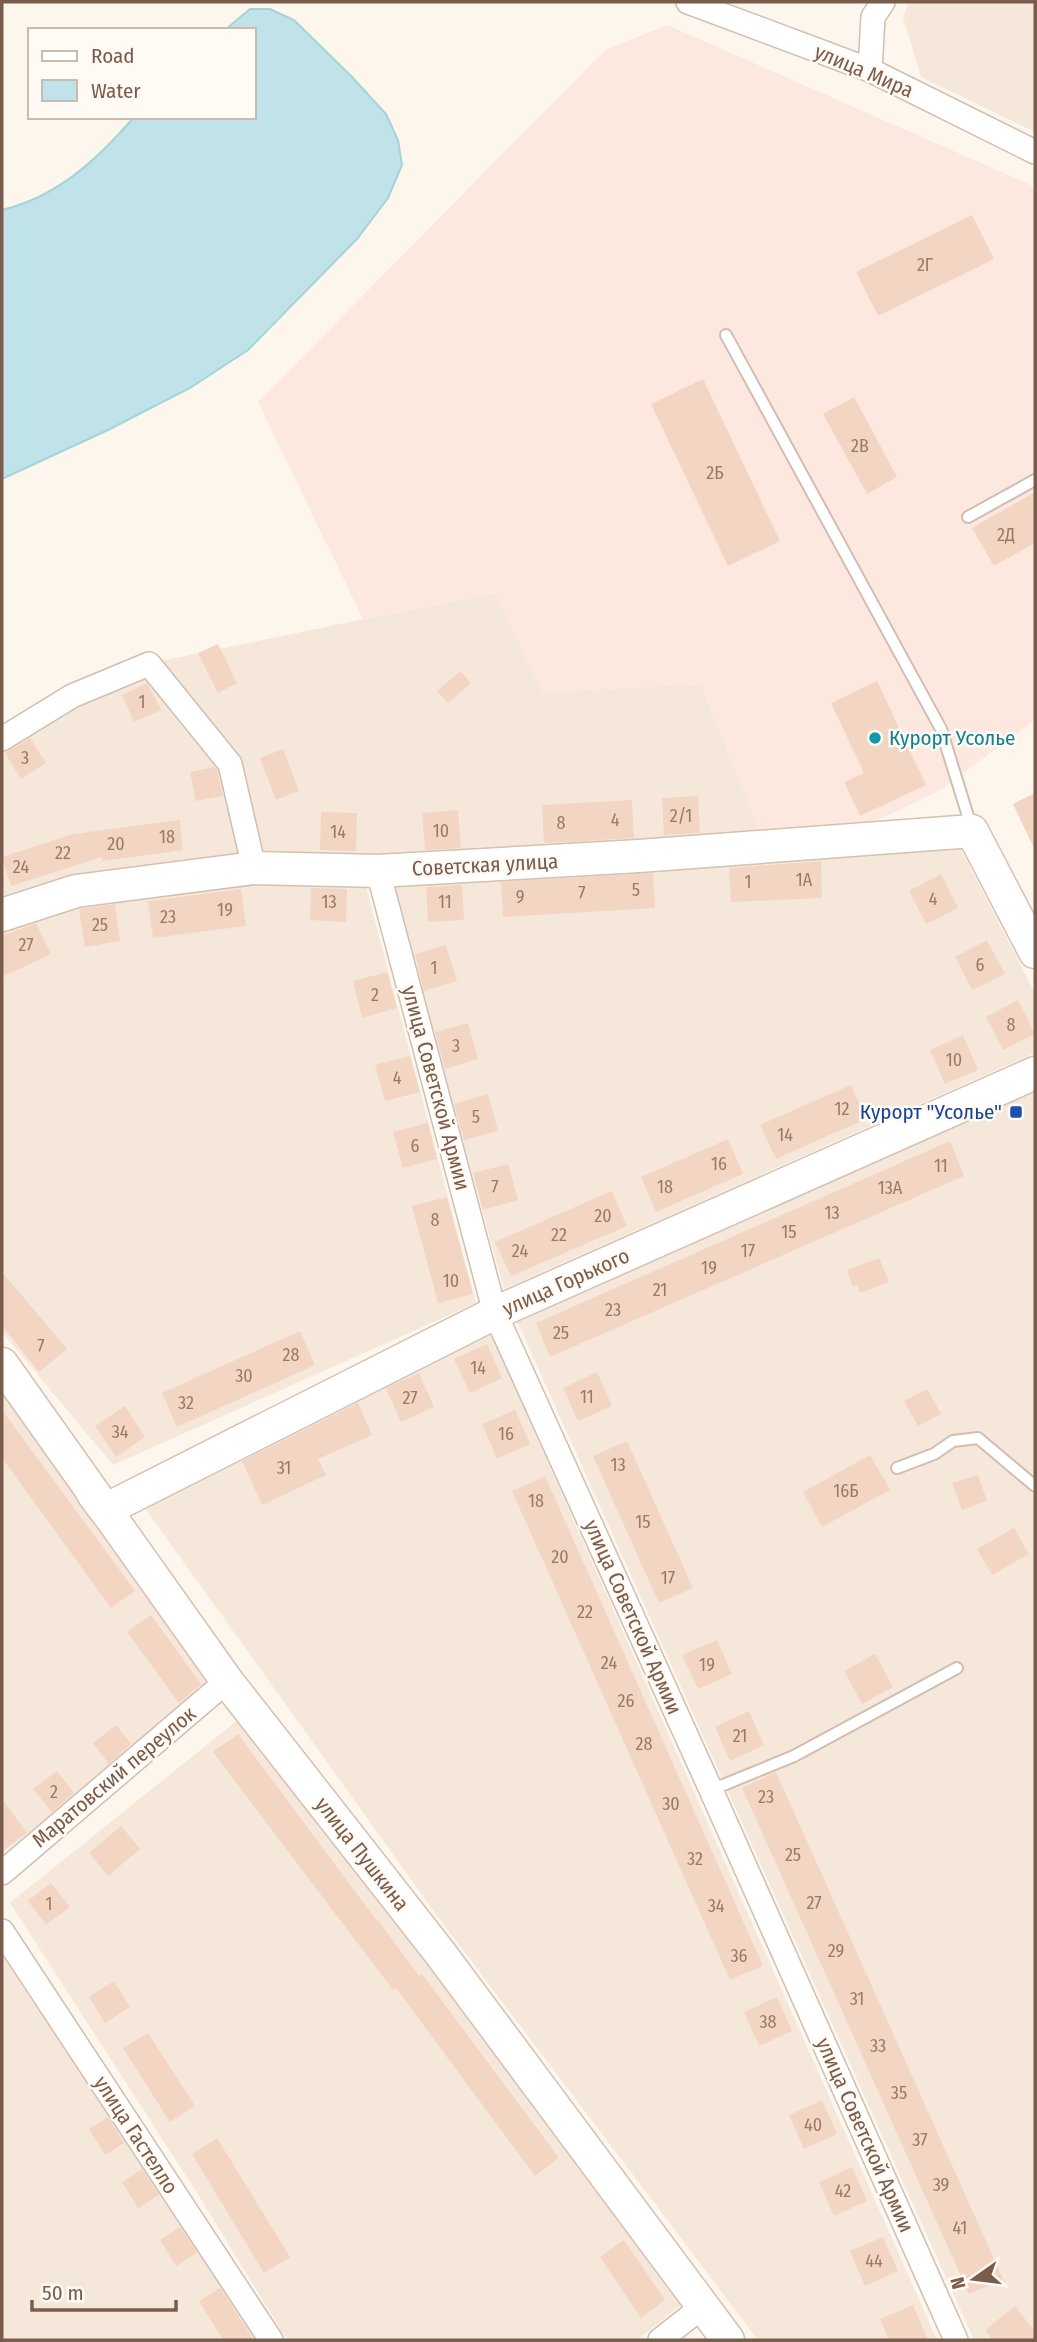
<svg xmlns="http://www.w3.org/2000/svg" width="1037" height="2342" viewBox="0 0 1037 2342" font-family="'Fira Sans Condensed',sans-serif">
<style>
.residential{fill:#f5e8da}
.commercial{fill:#fde8e0}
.water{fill:#bfe3e8;stroke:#a5d3da;stroke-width:2}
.building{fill:#f3d5c3}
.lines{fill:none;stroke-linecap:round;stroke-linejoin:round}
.lane-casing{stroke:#d1beb0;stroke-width:14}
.street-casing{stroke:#d1beb0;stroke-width:26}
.secondary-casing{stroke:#d6c0b0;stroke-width:35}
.lane{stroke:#fff;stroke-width:10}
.street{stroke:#fff;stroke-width:23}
.secondary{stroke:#fff;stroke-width:32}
.culture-dot{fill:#0f9aa8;stroke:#fffaf3;stroke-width:2.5}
.transit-dot{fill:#1a4fb4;stroke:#fffaf3;stroke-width:2.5}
.labels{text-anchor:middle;stroke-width:5;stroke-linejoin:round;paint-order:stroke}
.number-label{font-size:18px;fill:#987a6a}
.street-label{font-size:21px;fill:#7a5c4d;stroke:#fffaf3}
.culture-label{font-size:21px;fill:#0d838f;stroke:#fffaf3;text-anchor:start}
.transit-label{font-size:21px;fill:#164399;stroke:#fffaf3;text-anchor:end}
</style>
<rect width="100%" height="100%" fill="#fdf6ec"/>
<g class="residential">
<polygon points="909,2 1035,2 1035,132 921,77 903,17"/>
<polygon points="496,592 542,692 701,684 762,836 376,860 256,856 235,762 156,662"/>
<polygon points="148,670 225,765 244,856 2,904 2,748 73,701"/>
<polygon points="958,844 1035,993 1035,1053 504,1289 391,882"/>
<polygon points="264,878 365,883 476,1303 113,1465 2,1332 2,929 79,903"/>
<polygon points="1035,1092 1035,2340 974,2340 517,1321"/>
<polygon points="491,1334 937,2340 758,2340 435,1913 132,1490"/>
<polygon points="2,1389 221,1680 2,1854"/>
<polygon points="249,1711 682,2304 637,2340 287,2340 199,2196 10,1903"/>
<polygon points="2,1930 265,2340 2,2340"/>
</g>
<polygon class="commercial" points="667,25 1029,184 1035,189 1035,720 939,791 861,828 777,829 762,836 701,684 542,692 495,592 363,619 258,402 605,50"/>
<path class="water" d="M250,9H270L294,20L352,77L386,114L398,140L402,165L388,198L357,239L248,350L190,388L108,430L2,479V210C57,197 98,159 134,117H254V30H225Z"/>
<g class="building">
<polygon points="972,215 994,259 878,316 856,272"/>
<polygon points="703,379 780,541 728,566 651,404"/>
<polygon points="854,397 897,477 867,494 823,414"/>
<polygon points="1035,492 1035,543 994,566 972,528"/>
<polygon points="218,644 237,683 218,693 198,653"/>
<polygon points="460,671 471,683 448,703 437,691"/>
<polygon points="877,681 926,785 860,816 844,782 864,773 831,703"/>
<polygon points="147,683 161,710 134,722 122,695"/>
<polygon points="30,738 46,763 21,779 5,753"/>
<polygon points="283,749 299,791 276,800 260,758"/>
<polygon points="214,767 217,770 223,796 196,801 190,772"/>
<polygon points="1035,793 1035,850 1013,804"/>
<polygon points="698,796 700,833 664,835 662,798"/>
<polygon points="632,800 634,838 544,843 542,805"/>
<polygon points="458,810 461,848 425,850 422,813"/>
<polygon points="321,812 357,813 356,851 320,850"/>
<polygon points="180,820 183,850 103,861 102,857 11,886 2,857 73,834"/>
<polygon points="821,861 822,898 731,902 729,868"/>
<polygon points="653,873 655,908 503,917 501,882"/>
<polygon points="941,874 958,908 926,924 909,891"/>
<polygon points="462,885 464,920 428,922 426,887"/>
<polygon points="311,888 347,889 346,922 310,920"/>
<polygon points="241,889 246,926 153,938 148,901"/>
<polygon points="115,904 120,941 85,947 79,909"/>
<polygon points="36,923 51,954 2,977 2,936"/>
<polygon points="987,940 1005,974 972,990 955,957"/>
<polygon points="446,945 457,981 424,991 415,954"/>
<polygon points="387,972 397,1008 362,1018 353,981"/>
<polygon points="1018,1000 1035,1034 1003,1050 986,1017"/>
<polygon points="468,1023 478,1059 445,1069 435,1032"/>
<polygon points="963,1035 978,1070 945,1084 930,1050"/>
<polygon points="410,1056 420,1092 385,1101 375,1065"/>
<polygon points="851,1085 866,1119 776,1159 760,1125"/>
<polygon points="488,1094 498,1131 464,1140 454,1104"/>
<polygon points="428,1123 437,1159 403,1168 393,1132"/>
<polygon points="728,1139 743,1174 656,1212 641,1177"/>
<polygon points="950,1141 964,1176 550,1357 536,1323"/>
<polygon points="508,1164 518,1200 483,1210 473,1173"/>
<polygon points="612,1191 627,1226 511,1276 495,1242"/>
<polygon points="447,1197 473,1294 438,1303 412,1206"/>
<polygon points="879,1258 889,1282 860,1293 857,1285 853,1287 847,1270"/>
<polygon points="2,1272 67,1349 39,1372 2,1326"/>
<polygon points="300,1331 315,1365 177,1427 162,1393"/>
<polygon points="487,1344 502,1378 470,1393 454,1359"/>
<polygon points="597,1372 612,1406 578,1421 563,1388"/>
<polygon points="419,1373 434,1407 401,1422 386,1388"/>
<polygon points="927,1389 941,1414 918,1426 904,1401"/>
<polygon points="358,1403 372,1435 318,1459 326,1475 262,1505 242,1461"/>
<polygon points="125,1406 145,1437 116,1457 95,1426"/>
<polygon points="2,1410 135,1591 111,1608 2,1458"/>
<polygon points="515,1410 530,1444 497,1459 482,1424"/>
<polygon points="627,1441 693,1588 659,1603 593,1456"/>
<polygon points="870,1455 890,1490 822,1527 803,1492"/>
<polygon points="978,1475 987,1501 962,1510 952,1483"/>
<polygon points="545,1476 763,1966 730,1980 512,1491"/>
<polygon points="1014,1528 1029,1554 992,1575 977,1549"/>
<polygon points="151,1615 201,1684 179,1703 127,1632"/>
<polygon points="717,1640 732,1674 698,1689 682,1655"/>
<polygon points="875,1654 893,1687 862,1704 844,1671"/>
<polygon points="749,1711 764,1745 730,1761 715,1727"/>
<polygon points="116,1725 131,1744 109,1764 93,1743"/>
<polygon points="238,1734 377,1921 378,1920 419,1976 422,1974 559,2158 535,2176 396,1988 393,1990 213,1752"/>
<polygon points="57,1771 74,1793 52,1812 33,1789"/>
<polygon points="776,1772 1003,2279 969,2294 742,1788"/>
<polygon points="2,1799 27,1833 2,1851"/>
<polygon points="121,1826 140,1849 108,1876 89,1853"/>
<polygon points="51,1883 70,1907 46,1925 28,1901"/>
<polygon points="114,1981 130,2007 105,2023 89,1997"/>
<polygon points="777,1997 792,2031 759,2046 744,2012"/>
<polygon points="148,2033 195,2106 170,2122 123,2048"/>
<polygon points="822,2100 837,2134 804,2149 789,2115"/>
<polygon points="108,2117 124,2143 105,2155 89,2129"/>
<polygon points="217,2138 290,2257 264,2273 192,2154"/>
<polygon points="852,2167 867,2201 834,2216 819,2182"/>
<polygon points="142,2169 159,2195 138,2208 122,2182"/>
<polygon points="180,2227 197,2252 176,2266 160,2240"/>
<polygon points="883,2237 898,2271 865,2286 850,2251"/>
<polygon points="624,2240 665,2300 641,2318 600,2257"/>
<polygon points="220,2288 254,2340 223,2340 199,2301"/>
<polygon points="913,2305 928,2340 889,2340 880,2319"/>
<polygon points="1015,2306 1035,2332 1035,2340 993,2340 985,2330"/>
</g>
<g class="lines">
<defs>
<g id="lane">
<polyline points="726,335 941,729 972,829"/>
<polyline points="968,517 1035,480"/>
<polyline points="897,1468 934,1454 953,1441 978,1438 1035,1486"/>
<polyline points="711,1790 794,1756 957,1668"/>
</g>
<g id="street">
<polyline points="688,2 870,70 1035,152"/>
<polyline points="870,70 873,17 883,2"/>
<polyline points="2,739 72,696 149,664 230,764 254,868"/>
<polyline points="378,871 495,1313 711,1790 956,2340"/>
<polyline points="2,1873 227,1681"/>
<polyline points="2,1931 271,2340"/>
<polyline points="660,2340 702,2307"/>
</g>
<g id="secondary">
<polyline points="2,915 76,891 254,868 378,871 639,856 972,831 1035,952"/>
<polyline points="2,1364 227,1681 440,1953 728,2340"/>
<polyline points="93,1494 105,1510 495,1313 1035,1073"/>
</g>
</defs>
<use href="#lane" class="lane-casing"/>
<use href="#street" class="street-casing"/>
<use href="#secondary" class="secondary-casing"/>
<use href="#lane" class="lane"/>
<use href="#street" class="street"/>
<use href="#secondary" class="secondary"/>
</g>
<circle class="culture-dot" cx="875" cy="738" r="7"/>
<rect class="transit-dot" x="1009" y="1105" width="14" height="14" rx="3.5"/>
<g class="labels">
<g class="number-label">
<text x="925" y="271">2Г</text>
<text x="860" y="452">2В</text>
<text x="715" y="479">2Б</text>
<text x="1006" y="541">2Д</text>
<text x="142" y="708">1</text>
<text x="25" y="764">3</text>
<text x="681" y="822">2/1</text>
<text x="615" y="826">4</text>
<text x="561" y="829">8</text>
<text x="441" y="837">10</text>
<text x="338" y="838">14</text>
<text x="167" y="843">18</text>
<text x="116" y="850">20</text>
<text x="63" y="859">22</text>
<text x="21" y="873">24</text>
<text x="804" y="886">1А</text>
<text x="748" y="888">1</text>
<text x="636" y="896">5</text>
<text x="582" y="899">7</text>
<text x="520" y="903">9</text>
<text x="933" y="905">4</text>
<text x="329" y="908">13</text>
<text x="445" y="908">11</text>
<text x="225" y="916">19</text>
<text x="168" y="923">23</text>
<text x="100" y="931">25</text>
<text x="26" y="951">27</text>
<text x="980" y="971">6</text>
<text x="434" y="974">1</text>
<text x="375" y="1001">2</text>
<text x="1011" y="1031">8</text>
<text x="456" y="1052">3</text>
<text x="954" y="1066">10</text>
<text x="397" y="1084">4</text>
<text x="842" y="1115">12</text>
<text x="476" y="1123">5</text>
<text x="785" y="1141">14</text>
<text x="415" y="1152">6</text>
<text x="719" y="1170">16</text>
<text x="941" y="1172">11</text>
<text x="495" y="1193">7</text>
<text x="665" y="1193">18</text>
<text x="890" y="1194">13А</text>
<text x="832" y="1219">13</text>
<text x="603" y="1222">20</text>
<text x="435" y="1226">8</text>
<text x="789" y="1238">15</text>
<text x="559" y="1241">22</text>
<text x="520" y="1257">24</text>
<text x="748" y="1257">17</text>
<text x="709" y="1274">19</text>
<text x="451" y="1287">10</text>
<text x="660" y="1296">21</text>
<text x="613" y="1316">23</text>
<text x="561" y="1339">25</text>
<text x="41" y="1352">7</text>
<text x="291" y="1361">28</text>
<text x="478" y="1374">14</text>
<text x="244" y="1382">30</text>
<text x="587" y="1403">11</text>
<text x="410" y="1404">27</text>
<text x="186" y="1409">32</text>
<text x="120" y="1438">34</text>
<text x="506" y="1440">16</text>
<text x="618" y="1471">13</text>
<text x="284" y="1474">31</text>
<text x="846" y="1497">16Б</text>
<text x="536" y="1507">18</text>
<text x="643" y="1528">15</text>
<text x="560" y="1563">20</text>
<text x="668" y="1584">17</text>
<text x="585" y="1618">22</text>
<text x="609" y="1669">24</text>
<text x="707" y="1671">19</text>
<text x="626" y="1707">26</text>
<text x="740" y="1742">21</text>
<text x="644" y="1750">28</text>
<text x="54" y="1798">2</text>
<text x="766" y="1803">23</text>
<text x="671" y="1810">30</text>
<text x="793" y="1861">25</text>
<text x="695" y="1865">32</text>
<text x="814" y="1909">27</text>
<text x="49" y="1910">1</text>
<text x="716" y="1912">34</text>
<text x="836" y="1957">29</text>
<text x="739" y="1962">36</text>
<text x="857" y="2005">31</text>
<text x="768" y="2028">38</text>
<text x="878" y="2052">33</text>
<text x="899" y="2099">35</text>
<text x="813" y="2131">40</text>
<text x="920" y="2146">37</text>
<text x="941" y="2191">39</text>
<text x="843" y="2197">42</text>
<text x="960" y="2234">41</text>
<text x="874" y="2267">44</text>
</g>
<g class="street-label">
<text transform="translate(864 71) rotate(23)" y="7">улица Мира</text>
<text transform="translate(485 865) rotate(-3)" y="7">Советская улица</text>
<text transform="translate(436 1088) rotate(75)" y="7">улица Советской Армии</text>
<text transform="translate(566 1282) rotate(-24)" y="7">улица Горького</text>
<text transform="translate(633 1617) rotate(66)" y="7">улица Советской Армии</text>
<text transform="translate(114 1777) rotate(-40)" y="7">Маратовский переулок</text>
<text transform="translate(362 1854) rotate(52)" y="7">улица Пушкина</text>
<text transform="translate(136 2135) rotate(57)" y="7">улица Гастелло</text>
<text transform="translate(865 2135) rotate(66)" y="7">улица Советской Армии</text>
</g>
<g class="culture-label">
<text x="889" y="745">Курорт Усолье</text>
</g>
<g class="transit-label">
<text x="1002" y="1119">Курорт "Усолье"</text>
</g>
</g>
<rect width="1037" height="2342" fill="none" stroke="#7a5c4d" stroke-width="7"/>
<rect x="28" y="28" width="228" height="91" fill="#fffaf3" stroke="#cabbb1" stroke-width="2"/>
<rect x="42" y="51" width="35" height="10" fill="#ffffff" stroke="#cabbb1" stroke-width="2"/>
<text x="91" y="63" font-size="21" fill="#7a5c4d">Road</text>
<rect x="42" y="80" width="35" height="21" fill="#bfe3e8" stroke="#cabbb1" stroke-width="2"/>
<text x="91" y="98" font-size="21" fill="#7a5c4d">Water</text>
<g transform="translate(974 2279) rotate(256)" stroke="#fffaf3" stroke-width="5" paint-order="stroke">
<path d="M0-5L12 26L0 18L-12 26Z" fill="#7a5c4d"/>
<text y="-10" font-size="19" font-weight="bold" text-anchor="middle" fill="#7a5c4d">N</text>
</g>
<path d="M32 2300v10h144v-10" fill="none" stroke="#7a5c4d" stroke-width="3.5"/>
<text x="42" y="2300" font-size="21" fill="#7a5c4d" stroke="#fffaf3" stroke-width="5" paint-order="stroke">50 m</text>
</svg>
